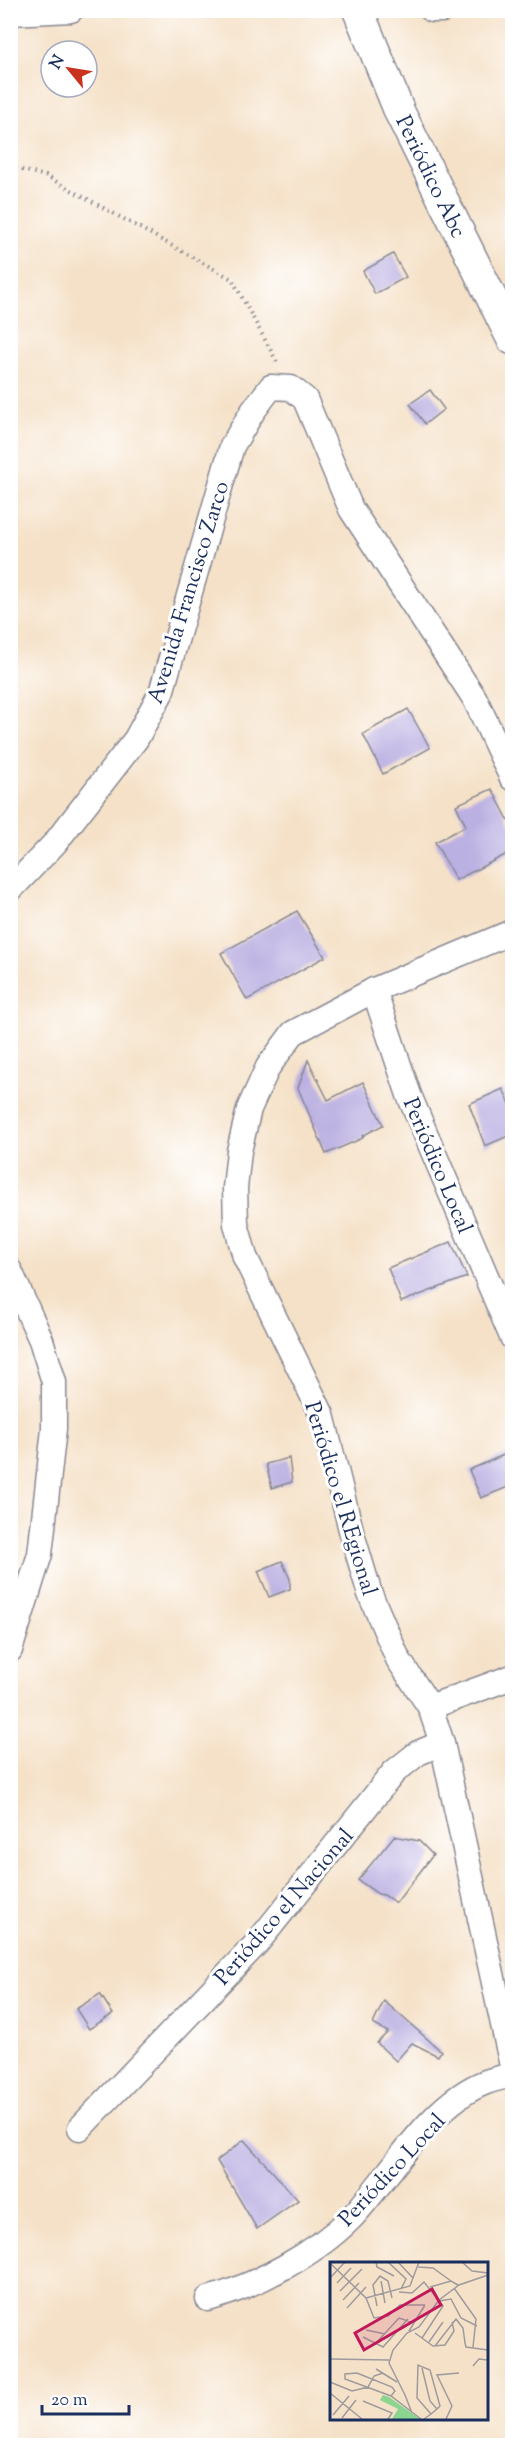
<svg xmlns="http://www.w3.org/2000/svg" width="523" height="2456" viewBox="0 0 523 2456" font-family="'Sorts Mill Goudy',serif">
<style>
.building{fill:#bbb0e2}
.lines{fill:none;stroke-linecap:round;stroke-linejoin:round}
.minor-casing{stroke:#888892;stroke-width:27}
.tertiary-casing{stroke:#888892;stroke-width:33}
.path{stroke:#888892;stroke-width:4;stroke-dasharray:1.5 4.5;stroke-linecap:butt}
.minor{stroke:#fff;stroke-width:24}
.tertiary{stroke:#fff;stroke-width:30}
.labels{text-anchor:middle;stroke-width:6;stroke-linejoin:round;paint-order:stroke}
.street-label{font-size:22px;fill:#1b2f5e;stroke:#fff}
.inset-road{fill:none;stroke:#9e9a9d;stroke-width:1.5}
.view{fill:#c2185b;fill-opacity:0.15;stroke:#c2185b;stroke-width:3}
.inset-edge{fill:none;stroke:#1b2f5e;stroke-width:3}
</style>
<rect width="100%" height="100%" fill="#fff"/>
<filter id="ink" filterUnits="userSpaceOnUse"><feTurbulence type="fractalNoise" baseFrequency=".0167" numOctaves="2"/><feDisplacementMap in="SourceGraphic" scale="12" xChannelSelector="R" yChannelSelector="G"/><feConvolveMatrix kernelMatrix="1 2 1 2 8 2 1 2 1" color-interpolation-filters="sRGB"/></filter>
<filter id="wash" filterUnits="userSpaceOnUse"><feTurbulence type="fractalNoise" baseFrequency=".008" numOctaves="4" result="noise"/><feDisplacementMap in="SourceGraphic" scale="24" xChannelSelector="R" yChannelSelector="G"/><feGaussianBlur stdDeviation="1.35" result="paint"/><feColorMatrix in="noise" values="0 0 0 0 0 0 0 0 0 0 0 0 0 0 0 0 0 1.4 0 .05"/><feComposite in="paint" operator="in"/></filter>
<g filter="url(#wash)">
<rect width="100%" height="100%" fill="#f5e1c7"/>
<g id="blocks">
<g class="building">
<polygon points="393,254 406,277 375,294 363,271"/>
<polygon points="430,390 444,409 425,424 410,404"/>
<polygon points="408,709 430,748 383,774 363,734"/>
<polygon points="492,789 513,829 513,851 456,880 435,842 466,826 456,805"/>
<polygon points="297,911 325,957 247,1000 221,953"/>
<polygon points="308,1060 328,1100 363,1082 383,1125 362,1136 363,1138 326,1154 298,1088"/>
<polygon points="503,1089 513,1110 513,1134 485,1146 469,1104"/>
<polygon points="451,1242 467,1277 401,1302 388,1268"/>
<polygon points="513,1451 513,1485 481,1498 469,1470"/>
<polygon points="289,1458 292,1482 272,1488 266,1464"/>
<polygon points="282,1561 290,1579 290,1589 269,1597 258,1571"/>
<polygon points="394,1836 419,1841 433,1855 396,1903 384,1895 378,1894 358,1880"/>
<polygon points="100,1994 113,2014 89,2029 76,2009"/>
<polygon points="384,2001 441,2051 438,2056 412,2043 396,2061 377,2043 388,2032 373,2024"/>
<polygon points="244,2140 298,2200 257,2229 217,2161"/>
</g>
</g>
</g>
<g filter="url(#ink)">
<use href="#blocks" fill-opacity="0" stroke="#888892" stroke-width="1.5"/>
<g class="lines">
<defs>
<g id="minor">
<polyline points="432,10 442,10"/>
<polyline points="10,13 71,10"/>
<polyline points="10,890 55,843 136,739 161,693 232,446 253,411 271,387 291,388 305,399 351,509 475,699 512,778"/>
<polyline points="512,932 374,990 293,1033 268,1067 249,1109 239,1151 235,1188 236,1224 245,1257 322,1415 352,1534 370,1594 398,1659 430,1707 442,1743 512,2066"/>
<polyline points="374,990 409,1095 512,1337"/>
<polyline points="10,1271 41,1340 54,1382 54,1429 40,1554 10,1650"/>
<polyline points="430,1707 512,1677"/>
<polyline points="80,2128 257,1943 394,1772 418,1753 442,1743"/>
<path d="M208,2299C257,2285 314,2255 351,2218C390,2177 430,2103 486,2082C494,2079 504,2077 512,2075"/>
</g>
<polyline id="tertiary" points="358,10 400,113 512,339"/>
</defs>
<use href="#minor" class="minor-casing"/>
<use href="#tertiary" class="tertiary-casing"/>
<polyline class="path" points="10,167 46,176 232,279 277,362"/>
<use href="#minor" class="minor"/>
<use href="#tertiary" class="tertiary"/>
</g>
</g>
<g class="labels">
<g class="street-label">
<text transform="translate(432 176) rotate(64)" y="8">Periódico Abc</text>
<text transform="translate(187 592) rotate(-73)" y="8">Avenida Francisco Zarco</text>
<text transform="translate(439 1165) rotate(67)" y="8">Periódico Local</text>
<text transform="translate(342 1498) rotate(73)" y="8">Periódico el REgional</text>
<text transform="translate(283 1906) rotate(-49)" y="8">Periódico el Nacional</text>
<text transform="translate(391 2169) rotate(-47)" y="8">Periódico Local</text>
</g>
</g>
<g transform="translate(330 2262)">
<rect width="158" height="158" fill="#f5e1c7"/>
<path d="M53,133L59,135L90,157H62L68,147L50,138Z" fill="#8cd591"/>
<path class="inset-road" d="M46,0L47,5L64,14M58,0L76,17L71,27M68,0L83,16M132,0L142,9L158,11M0,1L36,36L44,56L58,54L70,43H95M88,5L103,6L121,19M0,16L15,0M51,19L55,41M7,21L21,6M100,25L121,19L128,23M124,26L146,57L143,85M10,29L32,7M69,30L82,31L94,20L113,44L92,76M36,36L80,24L89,0M13,38L29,21M109,39L121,37L131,56L147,64M47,44L43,23L50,14L58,19L62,36M17,46L36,25M36,68L55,72M79,69L95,43M85,71L103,84L115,83L124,69L122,60M33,75L53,85L78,57M99,80L113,60M46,81L69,56L84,61M135,81L136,85L158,88M105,84L126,57L133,66L135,81M0,97L59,98M143,104L149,97L158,98M92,106L100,139L107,147M46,107L67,120M0,120L22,129L38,125L44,114L53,111M0,131L32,157M75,133L59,101L63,88L77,71L89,65L109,38L129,23L158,13M75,133L82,151M61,134L65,129L62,125L27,111L15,112V117L61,134L91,157M33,139L62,151L58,157M3,153L19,134M12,156L26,138M94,157L101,152L107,147L110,144L100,108L88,103L87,136L101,152M116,157L122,144L107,113L129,111"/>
<path class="view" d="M102,27L111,43L34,88L25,71Z"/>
<rect width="158" height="158" class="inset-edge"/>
</g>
<rect width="523" height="2456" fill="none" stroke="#fff" stroke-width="36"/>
<g transform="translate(69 69) rotate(300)"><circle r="28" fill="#ffffff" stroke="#a4acbf" stroke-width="1.5"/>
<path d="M0-4.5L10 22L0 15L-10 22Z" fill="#c8321e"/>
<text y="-9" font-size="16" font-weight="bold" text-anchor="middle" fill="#1b2f5e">N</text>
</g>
<path d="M42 2405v9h87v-9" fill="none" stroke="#1b2f5e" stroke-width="3"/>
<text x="51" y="2405" font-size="18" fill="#1b2f5e" stroke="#ffffff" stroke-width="4.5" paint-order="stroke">20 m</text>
</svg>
